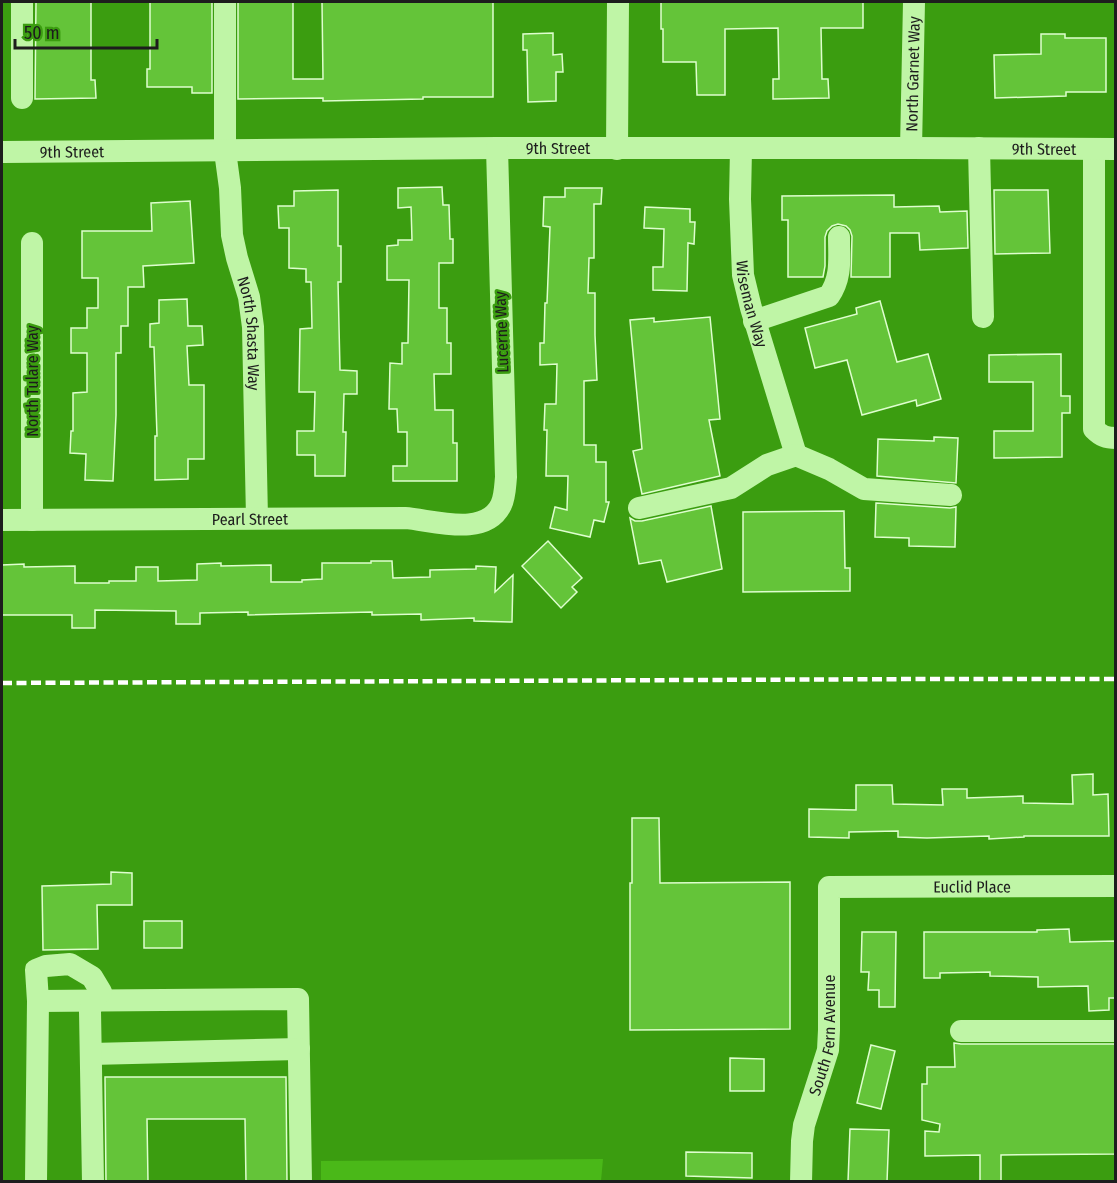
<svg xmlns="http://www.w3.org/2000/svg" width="1117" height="1183" viewBox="0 0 1117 1183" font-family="'Fira Sans Condensed',sans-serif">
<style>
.green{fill:#4ab818}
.building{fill:#64c439;stroke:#defece;stroke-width:1.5}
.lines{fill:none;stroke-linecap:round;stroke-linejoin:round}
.minor{stroke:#bff5a6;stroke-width:22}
.rail{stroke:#fff;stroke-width:4.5;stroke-dasharray:10 4.5;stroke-linecap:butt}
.labels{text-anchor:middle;stroke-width:5;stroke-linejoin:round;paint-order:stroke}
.street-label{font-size:16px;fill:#1d1d1d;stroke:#3b9d10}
</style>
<rect width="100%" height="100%" fill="#3b9d10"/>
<polygon class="green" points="603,1159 601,1181 321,1181 321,1161"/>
<g class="building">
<polygon points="36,2 91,2 91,80 95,80 96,98 35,99"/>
<polygon points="150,2 212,2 212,93 192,93 192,87 147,87 147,69 150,69"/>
<polygon points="238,2 293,2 293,79 323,79 322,2 493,2 493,97 423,97 423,99 323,101 323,98 238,99"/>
<polygon points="661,2 863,2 863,28 821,28 822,79 828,79 829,98 773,99 773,79 779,79 778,28 725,29 725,95 697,95 696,62 663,62 663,29 661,29"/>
<polygon points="553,33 553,55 562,54 563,72 556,72 556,101 528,102 527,50 523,50 523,34"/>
<polygon points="1041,34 1065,34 1065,38 1106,38 1106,92 1066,92 1066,96 995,98 994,55 1041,54"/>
<polygon points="442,187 443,205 449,205 450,239 453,239 453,263 439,263 439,308 447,308 447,343 451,343 451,374 434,374 435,410 453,410 453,443 457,443 457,481 393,481 393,466 407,466 407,432 398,432 397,409 389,409 390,363 402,364 402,343 408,343 409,280 387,280 387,246 398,245 398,240 412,240 411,207 398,208 398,188"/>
<polygon points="565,188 602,188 601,204 594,204 594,258 589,258 588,293 595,293 595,335 597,380 584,381 584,445 596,445 596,462 606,462 606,502 609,502 604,522 594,520 590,537 550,528 555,507 567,510 568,476 546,476 547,430 544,430 545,404 556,404 557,364 540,365 540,343 544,343 545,303 547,303 550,227 543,226 544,197 565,197"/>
<polygon points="338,190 338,246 341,246 341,282 338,282 340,370 357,371 357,394 344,394 343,432 346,432 345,476 315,476 315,455 297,455 297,431 314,431 315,392 299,392 300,329 312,328 311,282 306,282 306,269 289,268 289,228 279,228 278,206 294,206 294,191"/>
<polygon points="994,190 1048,190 1050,253 995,254"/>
<polygon points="894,195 894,207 939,206 940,212 967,211 968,248 920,250 919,233 890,233 890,277 851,277 852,236 850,230 846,226 838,224 832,226 827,231 825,237 825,266 823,277 788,277 788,220 782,220 782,196"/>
<polygon points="190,201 194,263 143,266 144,287 128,287 128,326 121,326 121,353 116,353 116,415 113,481 85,480 86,454 70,453 71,431 73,431 73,393 87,392 87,353 71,353 71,328 87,328 87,308 98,308 98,278 82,278 82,231 152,231 151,203"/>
<polygon points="645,207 690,209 690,222 695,222 694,244 688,243 687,291 653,290 653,267 663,267 664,229 644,228"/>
<polygon points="187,299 188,326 202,326 203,345 187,346 189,385 204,385 204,459 188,459 188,479 155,480 155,436 157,436 154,347 150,347 150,324 159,323 159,300"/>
<polygon points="880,301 897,362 928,354 941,399 917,406 916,400 862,415 847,360 815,368 805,328 857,314 856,308"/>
<polygon points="710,317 720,419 709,420 720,476 642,494 633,451 642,449 630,320 654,318 654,322"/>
<polygon points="1061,354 1061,396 1070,396 1070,413 1062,413 1062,457 994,458 994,431 1033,431 1033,382 989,382 989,355"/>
<polygon points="934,437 958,438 956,483 877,476 878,439 934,441"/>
<polygon points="876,503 950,508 956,507 955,547 909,546 909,538 875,537"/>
<polygon points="711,506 722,569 667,582 661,560 639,564 630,518 635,521 642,521"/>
<polygon points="844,511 845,568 850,568 850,591 743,592 743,512"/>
<polygon points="548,541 582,578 572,587 577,592 561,608 522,566"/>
<polygon points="371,561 392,561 393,578 430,577 430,570 476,569 476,566 496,567 495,592 513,575 512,622 474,621 474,618 421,620 421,614 372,615 372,612 248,615 248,612 200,613 200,624 176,624 176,611 95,610 95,628 72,628 72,615 2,615 2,565 24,564 24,567 75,566 75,583 109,583 109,581 136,581 136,567 158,567 158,581 197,580 197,564 221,563 221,566 271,565 271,582 302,582 302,580 322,579 322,563 371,563"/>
<polygon points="1093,774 1093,795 1108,794 1109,836 1024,836 1024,837 989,839 989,836 927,838 898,837 898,831 849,832 849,838 809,837 809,809 856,810 856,785 892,785 893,804 943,805 942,789 967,789 967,798 1023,796 1023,803 1073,804 1072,775"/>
<polygon points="632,818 659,818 660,883 790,882 790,1029 630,1030 630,883 632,883"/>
<polygon points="111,872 132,873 132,905 97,905 98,949 43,950 42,886 111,884"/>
<rect x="144" y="921" width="38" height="27"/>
<polygon points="1069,929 1070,942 1116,941 1116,998 1109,998 1109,1010 1089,1011 1088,986 1038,987 1038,977 990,976 990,972 940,973 940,978 924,978 924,932 1037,932 1037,930"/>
<polygon points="862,932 896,932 895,1007 879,1007 879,990 868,990 869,972 861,972"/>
<polygon points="954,1043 961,1044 1116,1044 1116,1154 1001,1155 1001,1182 980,1182 980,1155 925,1156 925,1131 939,1132 940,1124 922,1120 922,1084 927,1084 927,1067 955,1067"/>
<polygon points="871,1045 895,1051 881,1109 857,1103"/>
<polygon points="730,1058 764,1059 764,1091 730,1091"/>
<polygon points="105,1077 286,1077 287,1182 246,1182 245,1119 147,1119 148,1182 106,1182"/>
<polygon points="850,1129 889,1130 887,1182 848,1182"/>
<polygon points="686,1152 752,1153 752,1178 686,1176"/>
</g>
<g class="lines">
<g class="minor">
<polyline points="22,2 22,98"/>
<path id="s1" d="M225,2V151L230,188L232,235L237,258L249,297L253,327L257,518"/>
<path id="s2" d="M911,148L914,2"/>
<polyline points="979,148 983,317"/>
<polyline points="617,149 618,2"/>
<path id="s3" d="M741,149L740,199L743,275L751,308L796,455"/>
<path d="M1094,149V429C1101,436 1106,438 1116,438"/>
<path id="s4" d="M2,152L497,148H911L1116,149"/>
<polyline points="32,243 32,520"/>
<path d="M754,321L829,296C842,277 839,259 839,237"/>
<polyline points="639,508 731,488 767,465 796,455 829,469 864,489 951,495"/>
<path id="s5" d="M2,520L405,518C433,520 485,538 501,505C505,497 505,487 506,477L497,148"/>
<polyline points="38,1001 298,999 301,1182"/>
<polyline points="961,1031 1116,1031"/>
<polyline points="91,1054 299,1049"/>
<polyline points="36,1182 38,1001 36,970 46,966 70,964 92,977 101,992 92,1002 90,1011 93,1182"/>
<path id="s6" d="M801,1182L802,1141L804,1125L828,1050L829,1030V887L1116,886"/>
</g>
<polyline class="rail" points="2,683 926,679 1116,679"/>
</g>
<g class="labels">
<g class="street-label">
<text dy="6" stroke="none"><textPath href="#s2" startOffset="74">North Garnet Way</textPath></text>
<text dy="6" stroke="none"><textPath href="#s4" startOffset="556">9th Street</textPath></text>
<text dy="6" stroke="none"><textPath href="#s4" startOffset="1042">9th Street</textPath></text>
<text dy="6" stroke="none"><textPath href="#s4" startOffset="70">9th Street</textPath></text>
<text dy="6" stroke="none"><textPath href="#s3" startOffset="156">Wiseman Way</textPath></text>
<text transform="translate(501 332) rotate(-92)" y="6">Lucerne Way</text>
<text dy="6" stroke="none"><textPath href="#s1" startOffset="334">North Shasta Way</textPath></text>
<text transform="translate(32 381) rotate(-90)" y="6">North Tulare Way</text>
<text dy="6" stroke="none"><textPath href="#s5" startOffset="248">Pearl Street</textPath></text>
<text dy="6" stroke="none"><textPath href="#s6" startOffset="442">Euclid Place</textPath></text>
<text dy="6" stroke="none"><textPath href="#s6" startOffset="150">South Fern Avenue</textPath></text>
</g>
</g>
<rect width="1117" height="1183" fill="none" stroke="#1d1d1d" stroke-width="6"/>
<path d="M15 39v9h142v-9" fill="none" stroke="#1d1d1d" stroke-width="3"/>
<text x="24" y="39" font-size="18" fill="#1d1d1d" stroke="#3b9d10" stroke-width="4.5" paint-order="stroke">50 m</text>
</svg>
